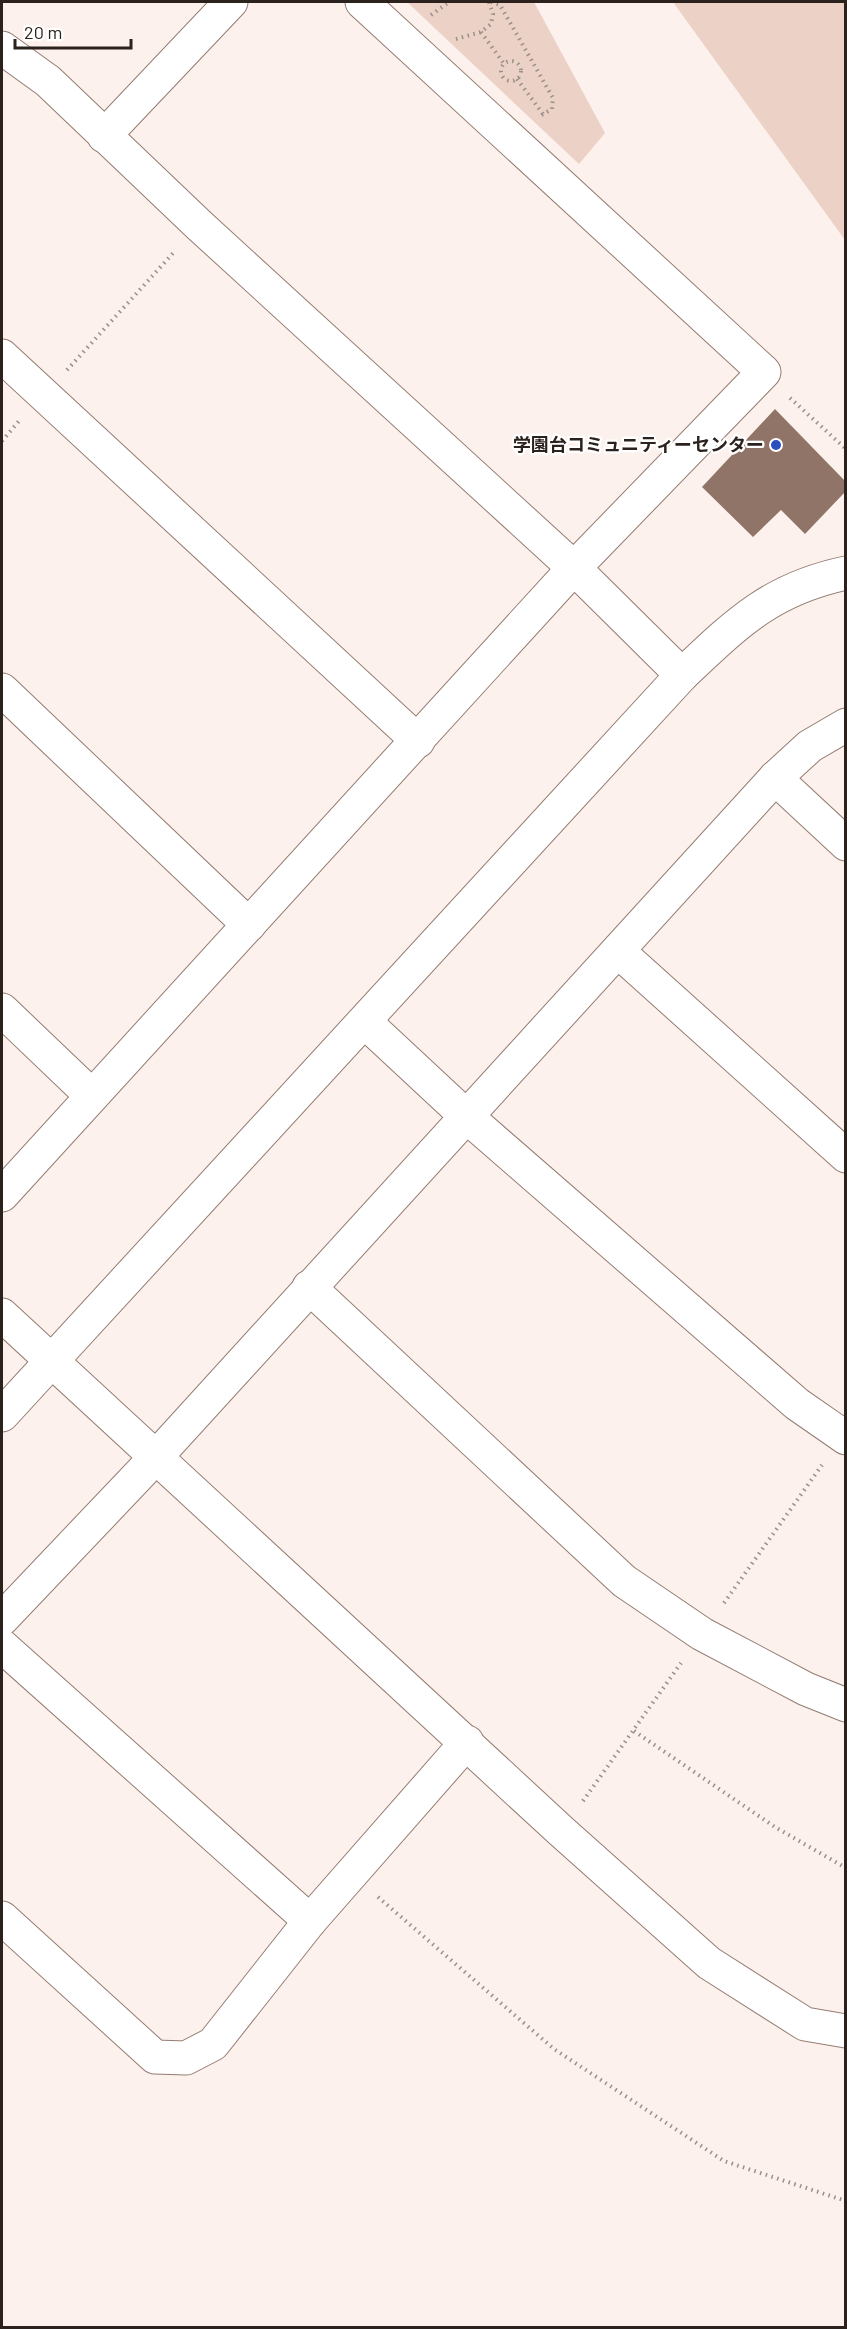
<svg xmlns="http://www.w3.org/2000/svg" width="847" height="2329" viewBox="0 0 847 2329" font-family="Barlow,'Noto Sans JP',sans-serif">
<style>
.green{fill:#ebd1c6}
.building{fill:#917468}
.lines{fill:none;stroke-linecap:round;stroke-linejoin:round}
.minor-casing{stroke:#947c72;stroke-width:35}
.path{stroke:#9a908b;stroke-width:4;stroke-dasharray:1.5 4.5;stroke-linecap:butt}
.minor{stroke:#fff;stroke-width:33}
.poi-dot{fill:#2c4fbf;stroke:#fff;stroke-width:2}
.labels{text-anchor:middle;stroke-width:4.5;stroke-linejoin:round;paint-order:stroke}
.poi-label{font-size:18px;font-weight:bold;fill:#2b211d;stroke:#fff;text-anchor:end}
</style>
<rect width="100%" height="100%" fill="#fcf1ec"/>
<g class="green">
<polygon points="407,2 534,2 605,133 579,164"/>
<polygon points="673,2 845,2 845,240"/>
</g>
<polygon class="building" points="775,409 846,482 846,491 805,534 781,510 753,537 702,487"/>
<g class="lines">
<defs>
<g id="minor">
<polyline points="2,48 48,81 199,225 574,568 682,675"/>
<polyline points="104,136 231,2"/>
<polyline points="2,356 418,741"/>
<polyline points="2,690 249,925"/>
<polyline points="775,778 846,844"/>
<polyline points="619,952 846,1156"/>
<polyline points="2,1010 92,1096"/>
<polyline points="365,1022 466,1116 797,1404 846,1438"/>
<polyline points="2,1195 574,568 764,372 362,2"/>
<polyline points="309,1287 624,1581 702,1634 806,1689 846,1705"/>
<polyline points="2,1315 561,1831 709,1963 805,2024 846,2031"/>
<path d="M2,1415L682,675C736,624 770,589 846,573"/>
<polyline points="2,1619 156,1457 775,778 810,746 846,725"/>
<polyline points="2,1646 310,1921"/>
<polyline points="2,1918 155,2057 186,2058 213,2044 310,1921 467,1742"/>
</g>
</defs>
<use href="#minor" class="minor-casing"/>
<g class="path">
<polyline points="491,2 500,5 553,98 552,109 538,117"/>
<polyline points="431,15 449,2"/>
<polyline points="481,32 504,64"/>
<polyline points="456,39 481,32 491,24 493,14 489,2"/>
<circle cx="511" cy="71" r="10"/>
<polyline points="517,79 543,114"/>
<polyline points="67,370 175,251"/>
<polyline points="790,398 846,449"/>
<polyline points="2,441 19,421"/>
<polyline points="724,1603 822,1465"/>
<polyline points="634,1731 775,1827 846,1868"/>
<polyline points="583,1801 681,1663"/>
<polyline points="378,1897 554,2049 724,2161 846,2201"/>
</g>
<use href="#minor" class="minor"/>
</g>
<circle class="poi-dot" cx="776" cy="445" r="6"/>
<g class="labels">
<g class="poi-label">
<text x="764" y="451">学園台コミュニティーセンター</text>
</g>
</g>
<rect width="847" height="2329" fill="none" stroke="#2b211d" stroke-width="6"/>
<path d="M15 39v9h116v-9" fill="none" stroke="#2b211d" stroke-width="3"/>
<text x="24" y="39" font-size="18" fill="#2b211d" stroke="#ffffff" stroke-width="4.5" paint-order="stroke">20 m</text>
</svg>
